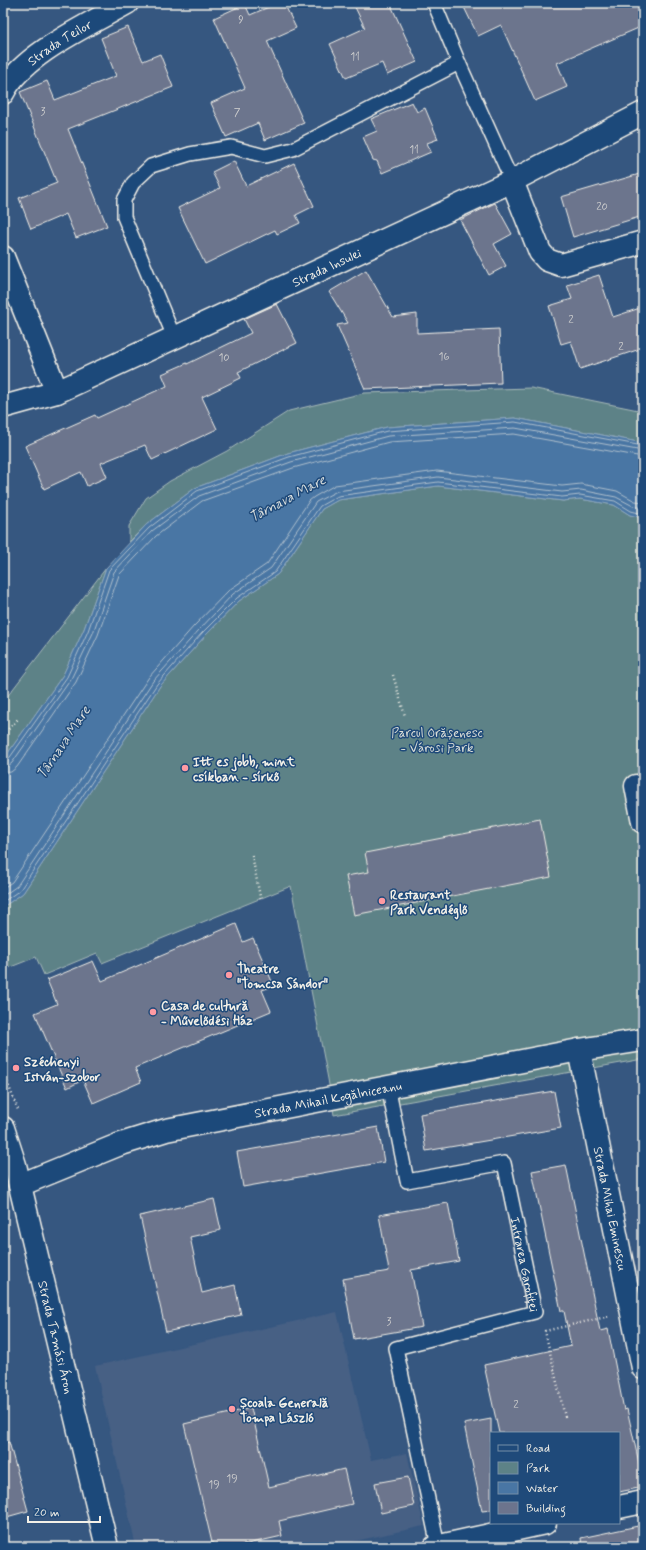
<svg xmlns="http://www.w3.org/2000/svg" width="646" height="1550" viewBox="0 0 646 1550" font-family="Mynerve,sans-serif">
<style>
.built{fill:#466084}
.green{fill:#5d8287;stroke:#a8bab8}
.water{fill:#4976a4;stroke:#8da7bf}
.lines{fill:none;stroke-linecap:round;stroke-linejoin:round}
.shore{stroke:#b0c0cd;stroke-width:1}
.building{fill:#6c748d;stroke:#f4f1e8}
.lane-casing{stroke:#f4f1e8;stroke-width:16}
.street-casing{stroke:#f4f1e8;stroke-width:25}
.secondary-casing{stroke:#f4f1e8;stroke-width:25}
.primary-casing{stroke:#f4f1e8;stroke-width:25}
.path{stroke:#f4f1e8;stroke-width:2.5;stroke-dasharray:1 3;stroke-linecap:butt}
.lane{stroke:#1f4a7a;stroke-width:13}
.street{stroke:#1f4a7a;stroke-width:22}
.secondary{stroke:#1f4a7a;stroke-width:22}
.primary{stroke:#1f4a7a;stroke-width:22}
.poi-dot{fill:#ff9aa2;stroke:#1f4a7a;stroke-width:1.5}
.labels{text-anchor:middle;stroke-width:3;stroke-linejoin:round;paint-order:stroke}
.number-label{font-size:11px;fill:#d2d2d1}
.street-label{font-size:13px;fill:#f4f1e8;stroke:#1f4a7a}
.park-label{font-size:13px;fill:#dde0d9;stroke:#1f4a7a}
.poi-label{font-size:13px;font-weight:bold;fill:#f4f1e8;stroke:#1f4a7a;text-anchor:start}
.water-label{font-size:14px;font-style:italic;fill:#dadfde;stroke:#1f4a7a}
</style>
<rect width="100%" height="100%" fill="#365780"/>
<filter id="ink" filterUnits="userSpaceOnUse"><feTurbulence type="fractalNoise" baseFrequency=".025" numOctaves="2"/><feDisplacementMap in="SourceGraphic" scale="8" xChannelSelector="R" yChannelSelector="G"/><feConvolveMatrix kernelMatrix="1 2 1 2 8 2 1 2 1" color-interpolation-filters="sRGB"/></filter>
<g filter="url(#ink)">
<polygon class="built" points="337,1312 371,1460 407,1453 424,1526 328,1547 136,1547 95,1366"/>
<g class="green">
<polygon points="531,388 643,411 643,443 515,418 387,427 288,453 195,488 146,525 129,542 129,526 146,498 170,481 227,451 289,411 364,393"/>
<polygon points="438,486 563,501 580,499 614,505 630,515 643,518 643,1059 334,1115 328,1079 291,886 102,963 97,953 44,975 36,957 3,970 3,907 23,893 160,686 205,636 239,601 278,574 322,509 338,500"/>
<polygon points="106,568 84,629 63,675 3,760 3,702"/>
</g>
<polygon class="water" points="515,418 643,443 643,518 630,515 614,505 580,499 563,501 438,486 338,500 322,509 278,574 239,601 205,636 160,686 23,893 3,907 3,760 63,675 84,629 106,568 146,525 195,488 288,453 387,427"/>
<g class="lines">
<g class="shore">
<polyline points="3,762 8,760 67,677 88,631 109,570 149,528 197,491 289,457 387,431 515,422 643,446"/>
<polyline points="3,767 8,766 12,763 71,679 93,633 114,572 152,531 199,496 291,462 388,436 515,428 643,451"/>
<polyline points="3,773 11,772 17,767 76,682 98,635 119,575 156,536 202,501 293,468 389,442 514,434 643,457"/>
<polyline points="3,888 12,882 149,677 194,626 229,590 267,564 309,501 314,497 335,485 437,471 562,486 581,484 617,491 635,501 643,502"/>
<polyline points="3,896 17,886 153,681 199,630 233,594 271,568 316,502 337,491 438,477 562,492 581,490 616,497 633,506 643,508"/>
<polyline points="3,902 20,890 157,684 202,633 237,598 275,572 320,506 338,496 438,482 562,497 580,495 615,501 631,511 643,514"/>
</g>
</g>
<g class="building">
<polygon points="278,3 284,3 296,28 267,41 304,123 265,140 258,123 226,137 211,103 245,88 214,18 245,4 250,15"/>
<polygon points="353,3 390,3 417,62 387,75 382,63 346,78 330,44 365,28"/>
<polygon points="462,3 643,3 643,26 557,63 567,87 535,101 501,25 478,36"/>
<polygon points="128,27 143,61 160,54 173,87 68,129 107,226 76,238 66,214 31,229 19,198 57,183 20,92 47,81 55,100 116,76 101,38"/>
<polygon points="412,102 417,112 425,108 438,139 427,143 431,152 382,173 377,161 373,160 363,137 377,131 371,119"/>
<polygon points="234,161 246,186 294,163 314,206 296,215 300,223 277,234 275,230 205,264 178,208 220,188 212,172"/>
<polygon points="643,173 643,216 573,237 561,197"/>
<polygon points="495,203 512,234 494,244 506,266 489,275 460,220"/>
<polygon points="366,270 393,317 417,314 417,333 499,329 501,383 365,389 337,325 348,323 329,292"/>
<polygon points="599,275 613,317 643,307 643,348 580,369 571,341 561,344 549,306 572,299 567,285"/>
<polygon points="277,304 297,343 238,372 241,378 202,397 217,429 152,460 145,445 101,463 107,477 87,486 81,472 44,489 25,446 95,415 97,418 167,386 162,374 187,363 187,364 251,333 244,319"/>
<polygon points="540,819 551,877 354,915 346,876 369,872 365,853"/>
<polygon points="236,924 243,942 253,938 274,986 262,990 271,1011 135,1068 141,1082 93,1103 83,1080 67,1088 35,1013 57,1004 47,980 93,961 102,981"/>
<polygon points="554,1091 561,1128 426,1151 420,1114"/>
<polygon points="378,1127 384,1162 243,1187 237,1152"/>
<polygon points="566,1165 600,1331 608,1329 624,1410 627,1409 643,1481 643,1487 619,1492 619,1433 499,1433 484,1365 571,1346 564,1311 561,1311 532,1171"/>
<polygon points="214,1199 221,1230 190,1237 202,1293 235,1285 241,1315 166,1332 140,1216"/>
<polygon points="448,1203 459,1261 411,1270 422,1327 354,1339 343,1279 389,1271 379,1215"/>
<polygon points="251,1408 269,1487 344,1469 352,1504 279,1521 282,1536 234,1547 213,1547 184,1424"/>
<polygon points="491,1419 491,1510 482,1511 464,1424"/>
<polygon points="9,1442 28,1511 3,1518 3,1443"/>
<polygon points="408,1477 414,1506 381,1513 375,1483"/>
<polygon points="638,1526 643,1547 582,1547 581,1538"/>
</g>
<g class="lines">
<defs>
<g id="lane">
<polyline points="434,3 459,63 512,181"/>
<polyline points="174,337 124,217 124,200 133,183 151,166 190,154 231,147 265,156 293,149 459,63"/>
<path id="s1" d="M388,1086L407,1181L504,1163L535,1312L396,1348L438,1546"/>
</g>
<g id="street">
<path id="s2" d="M3,93C21,55 90,24 127,3"/>
<polyline points="512,181 540,252 547,260 561,265 643,242"/>
<polyline points="3,257 57,392"/>
<polyline points="636,786 643,822"/>
<path id="s3" d="M579,1050L643,1368"/>
<path id="s4" d="M20,1185L118,1145L166,1130L579,1050L643,1040"/>
<polyline points="619,1507 643,1502"/>
<polyline points="435,1547 545,1523"/>
</g>
<g id="secondary">
<path id="s5" d="M3,407L57,392L512,181L643,113"/>
</g>
<g id="primary">
<path id="s6" d="M3,1128L15,1165L107,1547"/>
</g>
</defs>
<use href="#lane" class="lane-casing"/>
<use href="#street" class="street-casing"/>
<use href="#secondary" class="secondary-casing"/>
<use href="#primary" class="primary-casing"/>
<g class="path">
<polyline points="393,675 405,716"/>
<polyline points="3,735 19,718"/>
<polyline points="252,855 261,902"/>
<polyline points="3,1071 18,1110"/>
<polyline points="636,1219 643,1218"/>
<polyline points="565,1417 545,1331 610,1316"/>
</g>
<use href="#lane" class="lane"/>
<use href="#street" class="street"/>
<use href="#secondary" class="secondary"/>
<use href="#primary" class="primary"/>
</g>
</g>
<g class="poi-dot">
<circle cx="185" cy="768" r="4"/>
<circle cx="382" cy="901" r="4"/>
<circle cx="229" cy="975" r="4"/>
<circle cx="153" cy="1012" r="4"/>
<circle cx="16" cy="1068" r="4"/>
<circle cx="232" cy="1409" r="4"/>
</g>
<g class="labels">
<g class="number-label">
<text x="241" y="23">9</text>
<text x="355" y="60">11</text>
<text x="43" y="115">3</text>
<text x="237" y="116">7</text>
<text x="414" y="153">11</text>
<text x="602" y="210">20</text>
<text x="571" y="323">2</text>
<text x="621" y="350">2</text>
<text x="444" y="360">16</text>
<text x="224" y="361">10</text>
<text x="389" y="1325">3</text>
<text x="516" y="1408">2</text>
<text x="232" y="1482">19</text>
<text x="214" y="1488">19</text>
</g>
<g class="street-label">
<text dy="5" stroke="none"><textPath href="#s2" startOffset="77">Strada Teilor</textPath></text>
<text dy="5" stroke="none"><textPath href="#s5" startOffset="353">Strada Insulei</textPath></text>
<text dy="5" stroke="none"><textPath href="#s4" startOffset="321">Strada Mihail Kogălniceanu</textPath></text>
<text dy="5" stroke="none"><textPath href="#s3" startOffset="162">Strada Mihai Eminescu</textPath></text>
<text dy="5" stroke="none"><textPath href="#s1" startOffset="299">Intrarea Garofiței</textPath></text>
<text dy="5" stroke="none"><textPath href="#s6" startOffset="216">Strada Tamási Áron</textPath></text>
</g>
<g class="park-label">
<text x="437" y="737">Parcul Orășenesc<tspan x="437" dy="15">- Városi Park</tspan></text>
</g>
<g class="poi-label">
<text x="193" y="766">Itt es jobb, mint<tspan x="193" dy="15">csíkban - sírkő</tspan></text>
<text x="390" y="899">Restaurant<tspan x="390" dy="15">Park Vendéglő</tspan></text>
<text x="237" y="973">Theatre<tspan x="237" dy="15">"Tomcsa Sándor"</tspan></text>
<text x="161" y="1010">Casa de cultură<tspan x="161" dy="15">- Művelődési Ház</tspan></text>
<text x="24" y="1066">Széchenyi<tspan x="24" dy="15">István-szobor</tspan></text>
<text x="240" y="1407">Școala Generală<tspan x="240" dy="15">Tompa László</tspan></text>
</g>
<g class="water-label">
<text transform="translate(287 498) rotate(-28)" y="5">Târnava Mare</text>
<text transform="translate(63 742) rotate(-56)" y="5">Târnava Mare</text>
</g>
</g>
<rect width="646" height="1550" fill="none" stroke="#1f4a7a" stroke-width="16"/>
<rect x="8" y="8" width="630" height="1534" fill="none" stroke="#f4f1e8" stroke-width="1.5" filter="url(#ink)"/>
<rect x="490" y="1432" width="130" height="92" fill="#1f4a7a" stroke="#748da6"/>
<rect x="498" y="1445" width="20" height="6" fill="#1f4a7a" stroke="#748da6"/>
<text x="526" y="1452" font-size="12" fill="#f4f1e8">Road</text>
<rect x="498" y="1462" width="20" height="12" fill="#5d8287" stroke="#748da6"/>
<text x="526" y="1472" font-size="12" fill="#f4f1e8">Park</text>
<rect x="498" y="1482" width="20" height="12" fill="#4976a4" stroke="#748da6"/>
<text x="526" y="1492" font-size="12" fill="#f4f1e8">Water</text>
<rect x="498" y="1502" width="20" height="12" fill="#6c748d" stroke="#748da6"/>
<text x="526" y="1512" font-size="12" fill="#f4f1e8">Building</text>
<path d="M28 1516v6h72v-6" fill="none" stroke="#f4f1e8" stroke-width="2"/>
<text x="34" y="1516" font-size="12" fill="#f4f1e8" stroke="#1f4a7a" stroke-width="3" paint-order="stroke">20 m</text>
</svg>
